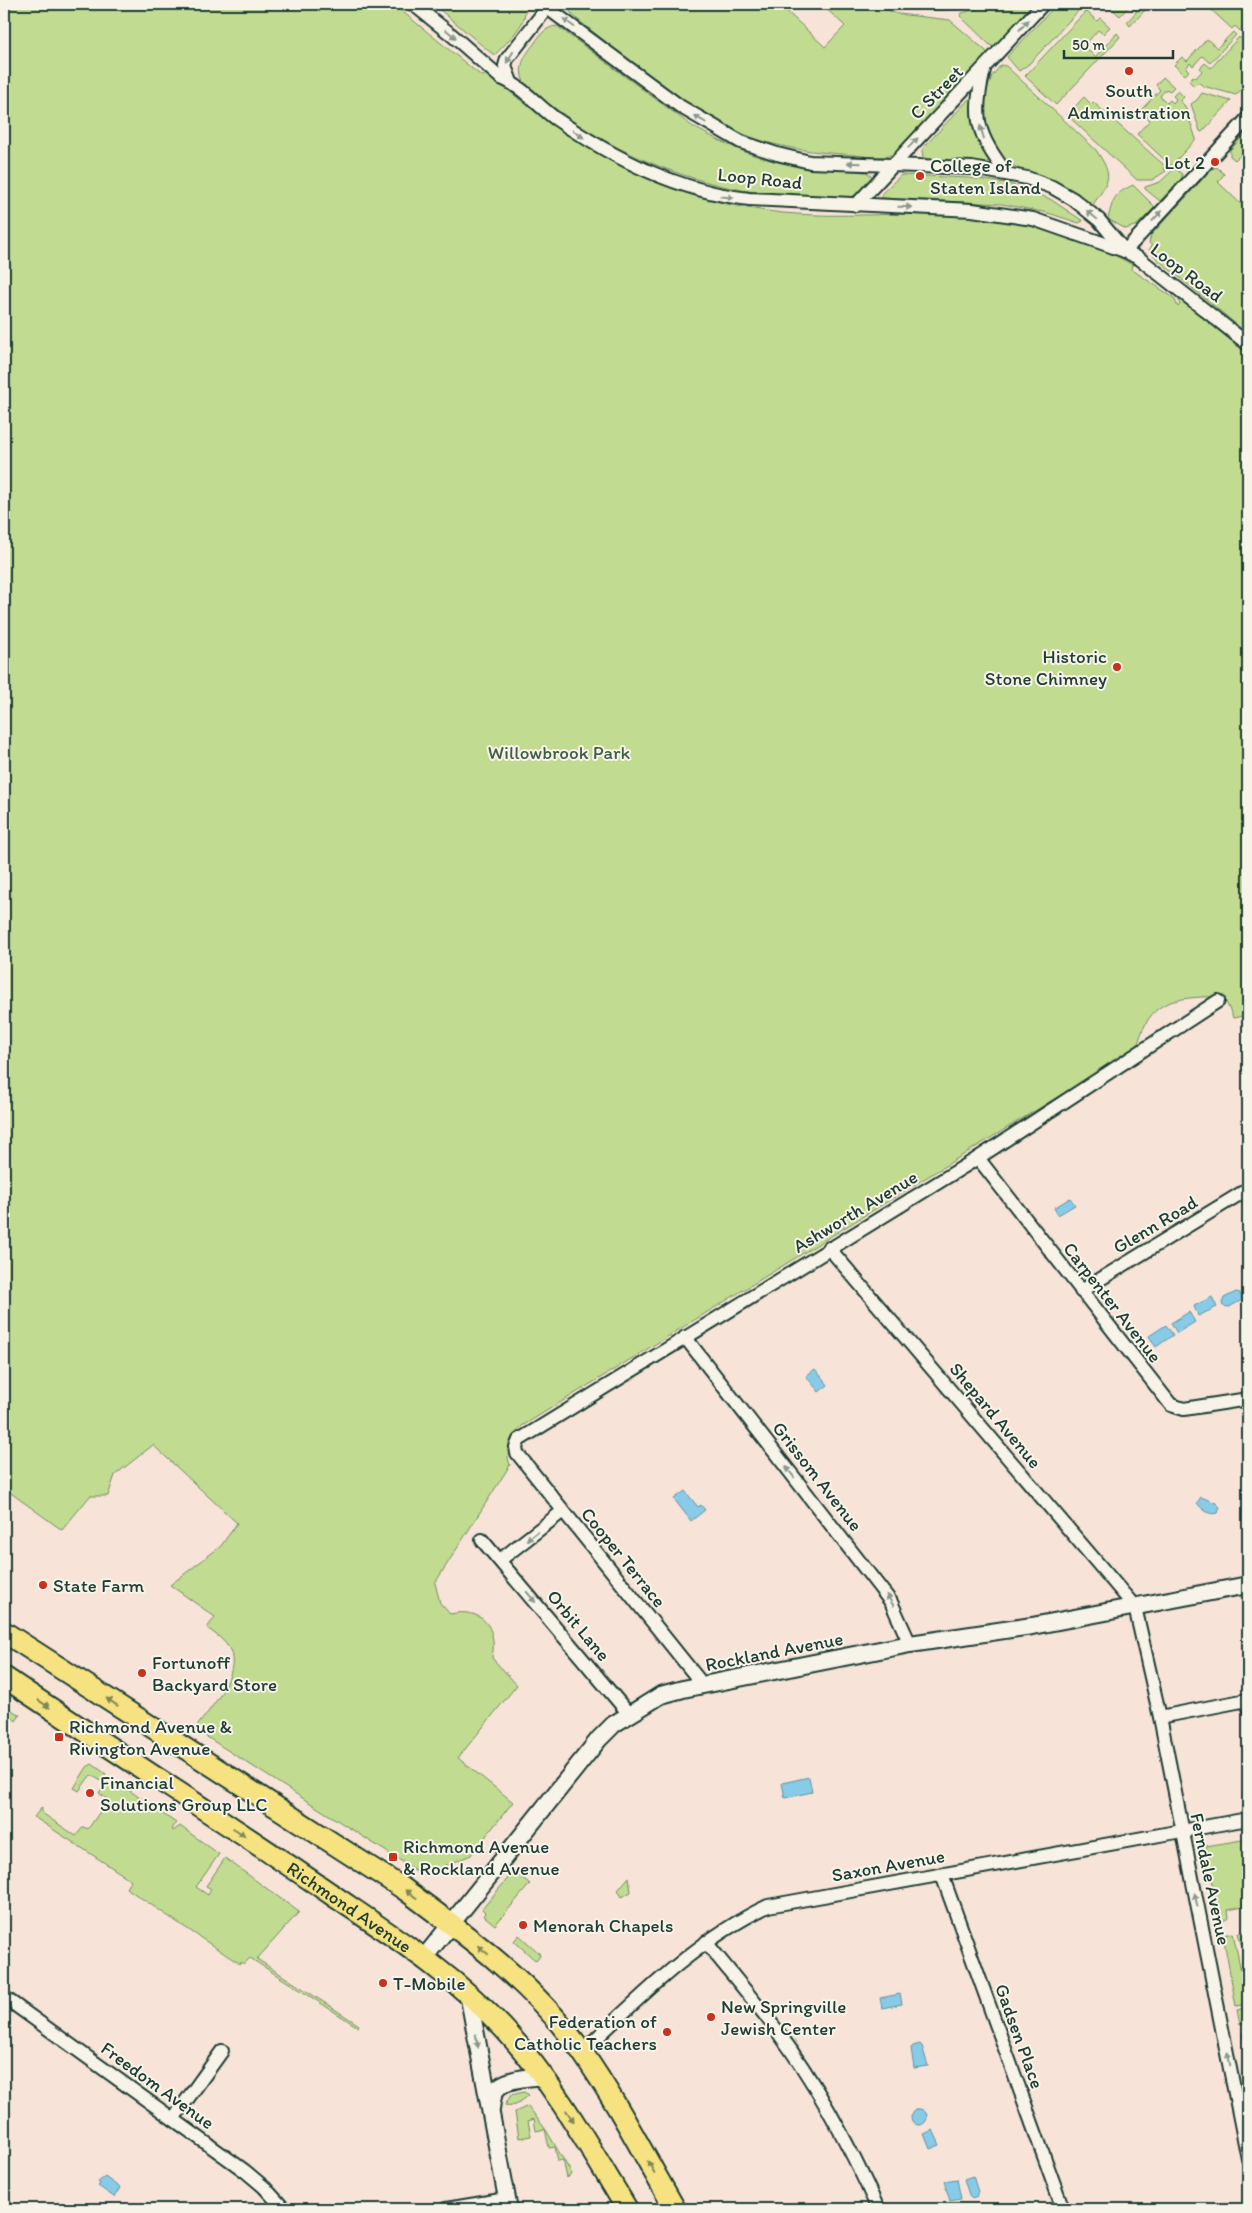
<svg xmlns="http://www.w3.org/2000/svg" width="1252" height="2213" viewBox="0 0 1252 2213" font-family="Itim,sans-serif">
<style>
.green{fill:#c1db91;stroke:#708c62}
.water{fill:#88cbe9;stroke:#5e92a1}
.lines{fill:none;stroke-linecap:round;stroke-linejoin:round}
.minor-casing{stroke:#1f3d34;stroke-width:16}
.tertiary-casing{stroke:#1f3d34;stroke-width:20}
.primary-casing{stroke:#1f3d34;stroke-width:24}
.minor{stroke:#f7f3e8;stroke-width:12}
.tertiary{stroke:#f7f3e8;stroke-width:16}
.primary{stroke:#f6e281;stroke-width:20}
.oneway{fill:#8b988e}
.oneway2{fill:#808757}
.poi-dot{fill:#c8321e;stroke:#f7f3e8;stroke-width:2}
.labels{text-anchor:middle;stroke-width:4;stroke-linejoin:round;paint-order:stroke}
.poi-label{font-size:19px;fill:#1f3d34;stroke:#f7f3e8;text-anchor:start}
.street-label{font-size:19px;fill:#1f3d34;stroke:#f7f3e8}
.park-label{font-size:19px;fill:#3f5d47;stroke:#f7f3e8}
</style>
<rect width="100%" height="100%" fill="#f7e3d7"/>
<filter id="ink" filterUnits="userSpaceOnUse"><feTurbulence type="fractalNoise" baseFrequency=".02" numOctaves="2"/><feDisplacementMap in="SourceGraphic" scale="10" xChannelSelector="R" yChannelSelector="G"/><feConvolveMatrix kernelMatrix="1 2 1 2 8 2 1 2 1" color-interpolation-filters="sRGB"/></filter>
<g filter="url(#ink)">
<g class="green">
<path d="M4,4H393L479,74L483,76L488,73C580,153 659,199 783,213C844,219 906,211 968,215C1025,219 1083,237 1133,265L1131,269L1174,298L1178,307L1180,305L1178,297L1248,355V1015L1233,1018C1231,1013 1228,1005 1225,1001C1219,995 1209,997 1202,997C1163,999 1147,1008 1137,1048L522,1426C510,1439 504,1448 510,1465L435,1583L440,1603L450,1614C482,1607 498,1627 492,1658L517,1685L458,1758L513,1802L471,1855L423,1875L199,1732L197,1726C211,1708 241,1674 230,1650C225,1640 215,1634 207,1628L215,1617L170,1585L221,1546L237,1523L153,1445L115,1475L108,1496H90L62,1530L8,1491L4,1496Z"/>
<path d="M433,4H528L529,5C524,11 525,17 522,23C515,35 504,45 495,55L490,52Z"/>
<path d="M569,4H779L825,47L845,26L821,4H872L898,14L950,20L986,51L988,56L895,154C879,160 859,155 842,154C815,152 789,149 763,141C695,120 634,63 578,20L570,12Z"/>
<path d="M894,4H983C953,11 924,13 894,4Z"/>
<polygon points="996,4 1037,4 996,47 991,46 960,16 962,13"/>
<polygon points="1057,4 1079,4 1082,7 1029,64 1019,71 1007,57"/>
<polygon points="1113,4 1131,4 1120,16 1110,7"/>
<polygon points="1137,4 1151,4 1130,26 1127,22 1137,11 1133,8"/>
<polygon points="1205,4 1243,4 1248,9 1248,22 1240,31 1235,26 1232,29"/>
<polygon points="1085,12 1087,12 1097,21 1100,18 1110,27 1103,34 1098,30 1084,46 1095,57 1117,33 1120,37 1056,105 1025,76"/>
<path d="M557,26L692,126C714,138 738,151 763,158C796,168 831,169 866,172L872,176C871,181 868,184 864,188C849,204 831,199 811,198C720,194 632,165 559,111C548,103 531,94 524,82C517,67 525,55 534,44C540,35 545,27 557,26Z"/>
<polygon points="1233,32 1236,35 1210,63 1202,56 1193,66 1190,63 1186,68 1189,71 1185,75 1174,65 1182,57 1187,61 1207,39 1217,48"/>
<polygon points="1239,37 1248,46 1248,82 1236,95 1203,86 1198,82 1194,86 1189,81 1193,76 1196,78 1202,71 1200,68 1205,63 1211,68"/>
<path d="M1001,65L1006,66L1096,150C1114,177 1110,180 1092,206L1008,163L991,142L983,121L984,98L992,76Z"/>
<polygon points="1163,77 1174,87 1170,91 1166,89 1160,96 1167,103 1170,100 1173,103 1176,99 1173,96 1178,91 1184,97 1180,101 1185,106 1196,139 1171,166 1137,134 1150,120 1140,111 1160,90 1156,85"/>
<polygon points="1202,93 1231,101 1202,132 1200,131 1191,104 1197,100"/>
<polygon points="1084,97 1091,104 1093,102 1165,166 1163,168 1166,171 1152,180 1137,180 1067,115"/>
<polygon points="969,99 972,100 990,161 984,163 927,159 923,157 922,151 924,147"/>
<polygon points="1248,131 1248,148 1235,160 1230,156 1230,150"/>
<polygon points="1217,167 1224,174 1218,182 1248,211 1248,334 1157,259 1149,250 1152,246 1149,243 1151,235 1212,169"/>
<polygon points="1175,168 1182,174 1182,178 1160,201 1145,189 1145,187 1160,182"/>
<polygon points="901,175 969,178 1007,183 1050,199 1083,221 1079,223 1048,213 1002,204 882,198 882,193"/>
<path d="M1133,185L1155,207L1137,225L1126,229L1108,219C1113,198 1114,194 1133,185Z"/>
<polygon points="6,1707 20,1715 16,1721 8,1714 4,1719 4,1709"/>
<polygon points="92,1764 106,1774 101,1781 93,1776 89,1777 79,1791 74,1788 87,1767"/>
<polygon points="110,1777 176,1823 172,1827 173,1831 180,1826 219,1854 196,1887 208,1895 211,1889 206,1886 225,1858 299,1912 257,1959 359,2025 358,2027 250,1958 244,1964 241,1962 240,1964 126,1888 131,1880 34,1817 42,1807 42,1813 76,1836 83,1827 88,1829 108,1800 99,1793"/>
<polygon points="1248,1839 1248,1906 1228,1910 1229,1918 1220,1922 1206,1846"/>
<polygon points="514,1871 530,1884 495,1925 484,1916 486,1913 482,1909"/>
<polygon points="629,1877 631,1892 622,1897 618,1890"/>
<polygon points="1248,1931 1248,1942 1241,1944 1238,1933"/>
<polygon points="1233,1933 1248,2004 1236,2006 1223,1935"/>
<polygon points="519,1935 539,1953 540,1956 536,1961 514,1941"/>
<polygon points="1248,2007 1248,2022 1240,2024 1237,2010"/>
<polygon points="1248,2031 1248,2064 1247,2064 1242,2033"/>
<path d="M524,2092L529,2095C522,2101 514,2107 505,2105L511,2095Z"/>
<polygon points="528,2106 546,2130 572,2174 567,2178 563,2160 558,2161 555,2147 549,2148 545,2129 536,2131 534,2119 528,2121 531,2136 519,2138 515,2112"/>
</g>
<g class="water">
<polygon points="1070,1198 1075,1205 1058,1215 1054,1208"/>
<polygon points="1236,1292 1240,1293 1242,1300 1229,1307 1223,1306 1222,1303 1224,1298"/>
<polygon points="1212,1297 1217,1307 1198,1316 1194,1306"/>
<polygon points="1189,1312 1195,1322 1177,1333 1171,1323"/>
<polygon points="1166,1325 1173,1335 1156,1347 1149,1336"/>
<polygon points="815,1369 828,1385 819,1392 806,1376"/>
<polygon points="685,1491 698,1507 701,1505 705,1510 691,1521 674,1499"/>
<path d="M1201,1497L1216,1503L1220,1507L1218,1513C1209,1516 1202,1509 1197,1503Z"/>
<polygon points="809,1777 812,1792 785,1798 782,1783"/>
<polygon points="900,1994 902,2004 882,2008 880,1998"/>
<polygon points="920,2044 922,2046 928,2066 914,2068 911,2048 913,2046"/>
<circle cx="919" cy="2117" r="8"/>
<polygon points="933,2130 940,2145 930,2149 924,2134"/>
<polygon points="973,2176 978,2192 977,2193 977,2196 972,2198 969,2195 964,2179"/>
<polygon points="105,2177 120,2188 114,2197 98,2186 100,2184 98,2182"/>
<polygon points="957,2179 961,2199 950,2201 944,2181"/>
</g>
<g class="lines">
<defs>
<g id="minor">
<path d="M413,4L453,36L501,78C522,86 538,106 556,119C615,159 678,191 749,199L972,210L1033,219L1125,251L1140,259L1248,344"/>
<polyline points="542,4 681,107 741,142 777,154 810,162 972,168 1027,178 1052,187 1073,199 1099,220 1125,251"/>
<path d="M984,70C972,118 977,134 1007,174"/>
<polyline points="511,82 505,66 507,59 547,8 553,4"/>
<polyline points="856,205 1043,4"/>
<polyline points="1125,251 1248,118"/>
<polyline points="978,1158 1171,1405 1184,1409 1248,1399"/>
<polyline points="829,1248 1135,1607 1160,1717 1248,2159"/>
<polyline points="1081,1291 1248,1189"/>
<polyline points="685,1337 891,1602 910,1644"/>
<polyline points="482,1540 629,1714"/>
<polyline points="500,1560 563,1511"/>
<polyline points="703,1685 517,1453 516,1447 519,1440 978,1158 1218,1001"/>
<polyline points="1160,1717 1247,1700 1248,1707"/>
<polyline points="942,1875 1063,2209"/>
<path d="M706,1942C729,1971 753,1999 775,2028C817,2084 850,2146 878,2209"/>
<polyline points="4,1997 245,2171 264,2187 284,2209"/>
<path d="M582,2052C639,1998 696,1940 768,1906L1248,1819"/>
<polyline points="173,2119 222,2051"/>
<polyline points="4,2208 5,2209"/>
<polyline points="446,2209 507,2199"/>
</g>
<g id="tertiary">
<polyline points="423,1959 599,1739 614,1724 645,1705 661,1695 683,1689 910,1644 1032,1626 1248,1585"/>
<polyline points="468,1993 509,2209"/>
<path d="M491,2109C492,2103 492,2095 496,2090C505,2078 529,2078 542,2076"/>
</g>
<g id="primary">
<path d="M4,1632L404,1889C468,1936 536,1986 582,2052C617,2102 645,2157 675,2209"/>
<path id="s1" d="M4,1677C112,1750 223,1820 331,1894C391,1935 456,1976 505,2030C554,2083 590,2148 627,2209"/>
</g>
</defs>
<use href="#minor" class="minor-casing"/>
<use href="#tertiary" class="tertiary-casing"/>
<use href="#primary" class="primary-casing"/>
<use href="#minor" class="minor"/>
<use href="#tertiary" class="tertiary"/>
<use href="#primary" class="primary"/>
</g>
<defs><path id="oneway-solid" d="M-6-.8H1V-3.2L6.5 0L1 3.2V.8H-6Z" transform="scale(1.25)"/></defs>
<g class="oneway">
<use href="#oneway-solid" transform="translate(569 23) rotate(-143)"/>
<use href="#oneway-solid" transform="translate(1024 25) rotate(-47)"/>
<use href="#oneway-solid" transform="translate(451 34) rotate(40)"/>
<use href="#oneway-solid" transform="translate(510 57) rotate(121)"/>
<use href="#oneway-solid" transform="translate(700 119) rotate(-148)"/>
<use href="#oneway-solid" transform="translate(982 132) rotate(-106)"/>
<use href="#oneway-solid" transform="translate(578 134) rotate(34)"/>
<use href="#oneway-solid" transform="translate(913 143) rotate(-46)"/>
<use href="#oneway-solid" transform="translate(854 163) rotate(-178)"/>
<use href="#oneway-solid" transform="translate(727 197) rotate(6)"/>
<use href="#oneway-solid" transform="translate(905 207) rotate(2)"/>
<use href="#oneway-solid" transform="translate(1092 215) rotate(-140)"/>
<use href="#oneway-solid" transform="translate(1157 216) rotate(-47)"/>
<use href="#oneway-solid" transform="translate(790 1472) rotate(-128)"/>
<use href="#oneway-solid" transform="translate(532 1536) rotate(142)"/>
<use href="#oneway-solid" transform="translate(531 1597) rotate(50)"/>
<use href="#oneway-solid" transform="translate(890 1600) rotate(-122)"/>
<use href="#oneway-solid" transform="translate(1196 1900) rotate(-102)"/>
<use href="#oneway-solid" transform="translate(477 2041) rotate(80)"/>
<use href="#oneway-solid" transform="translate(1229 2059) rotate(-101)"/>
</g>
<g class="oneway2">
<use href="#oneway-solid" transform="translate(112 1702) rotate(-147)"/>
<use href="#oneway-solid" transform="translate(44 1704) rotate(33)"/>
<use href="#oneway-solid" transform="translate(239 1832) rotate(33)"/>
<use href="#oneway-solid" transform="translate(411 1894) rotate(-144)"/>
<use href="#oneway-solid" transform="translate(483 1950) rotate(-140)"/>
<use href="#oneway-solid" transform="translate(570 2116) rotate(55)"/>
<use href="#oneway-solid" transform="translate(651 2167) rotate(-120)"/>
</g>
</g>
<g class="poi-dot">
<circle cx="1129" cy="71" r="5"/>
<circle cx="1215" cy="162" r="5"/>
<circle cx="920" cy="176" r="5"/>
<circle cx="1117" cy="667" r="5"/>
<circle cx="43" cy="1585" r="5"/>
<circle cx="142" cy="1673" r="5"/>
<rect x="54" y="1732" width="10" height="10" rx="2.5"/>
<circle cx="90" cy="1793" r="5"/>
<rect x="388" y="1852" width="10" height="10" rx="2.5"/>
<circle cx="523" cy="1925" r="5"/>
<circle cx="383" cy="1983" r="5"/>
<circle cx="711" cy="2017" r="5"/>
<circle cx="667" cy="2032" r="5"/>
</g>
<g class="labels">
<g class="poi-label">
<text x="1129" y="97" text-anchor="middle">South<tspan x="1129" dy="22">Administration</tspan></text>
<text x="1205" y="169" text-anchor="end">Lot 2</text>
<text x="930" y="172">College of<tspan x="930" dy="22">Staten Island</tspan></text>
<text x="1107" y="663" text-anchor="end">Historic<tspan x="1107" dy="22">Stone Chimney</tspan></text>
<text x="53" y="1592">State Farm</text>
<text x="152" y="1669">Fortunoff<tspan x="152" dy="22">Backyard Store</tspan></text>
<text x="69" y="1733">Richmond Avenue &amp;<tspan x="69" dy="22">Rivington Avenue</tspan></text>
<text x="100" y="1789">Financial<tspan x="100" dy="22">Solutions Group LLC</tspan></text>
<text x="403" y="1853">Richmond Avenue<tspan x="403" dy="22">&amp; Rockland Avenue</tspan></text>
<text x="533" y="1932">Menorah Chapels</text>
<text x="393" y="1990">T-Mobile</text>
<text x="721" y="2013">New Springville<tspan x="721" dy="22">Jewish Center</tspan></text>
<text x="657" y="2028" text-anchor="end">Federation of<tspan x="657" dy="22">Catholic Teachers</tspan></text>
</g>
<g class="street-label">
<text transform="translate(936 92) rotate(-46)" y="7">C Street</text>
<text transform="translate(760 178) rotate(6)" y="7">Loop Road</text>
<text transform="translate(1187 272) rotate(37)" y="7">Loop Road</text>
<text transform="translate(855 1211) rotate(-31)" y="7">Ashworth Avenue</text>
<text transform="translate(1155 1224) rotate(-31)" y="7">Glenn Road</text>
<text transform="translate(1113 1302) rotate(52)" y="7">Carpenter Avenue</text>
<text transform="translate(996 1415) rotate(50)" y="7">Shepard Avenue</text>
<text transform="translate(818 1476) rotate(52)" y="7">Grissom Avenue</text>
<text transform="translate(624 1557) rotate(51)" y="7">Cooper Terrace</text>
<text transform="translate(579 1625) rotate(50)" y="7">Orbit Lane</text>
<text transform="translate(774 1651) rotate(-11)" y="7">Rockland Avenue</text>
<text transform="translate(888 1865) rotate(-10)" y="7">Saxon Avenue</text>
<text transform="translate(1211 1879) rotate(78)" y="7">Ferndale Avenue</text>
<text dy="7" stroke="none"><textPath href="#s1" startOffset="415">Richmond Avenue</textPath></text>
<text transform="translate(1020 2036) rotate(70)" y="7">Gadsen Place</text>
<text transform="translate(158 2085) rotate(36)" y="7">Freedom Avenue</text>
</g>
<g class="park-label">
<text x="559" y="759">Willowbrook Park</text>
</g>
</g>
<rect width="1252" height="2213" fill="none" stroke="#f7f3e8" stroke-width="20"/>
<rect x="10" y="10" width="1232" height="2193" fill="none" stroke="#1f3d34" stroke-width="2" filter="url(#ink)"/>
<path d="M1064 50v8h109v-8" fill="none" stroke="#1f3d34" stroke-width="2.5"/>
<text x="1072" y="50" font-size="15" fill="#1f3d34" stroke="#f7f3e8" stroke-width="4" paint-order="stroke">50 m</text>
</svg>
